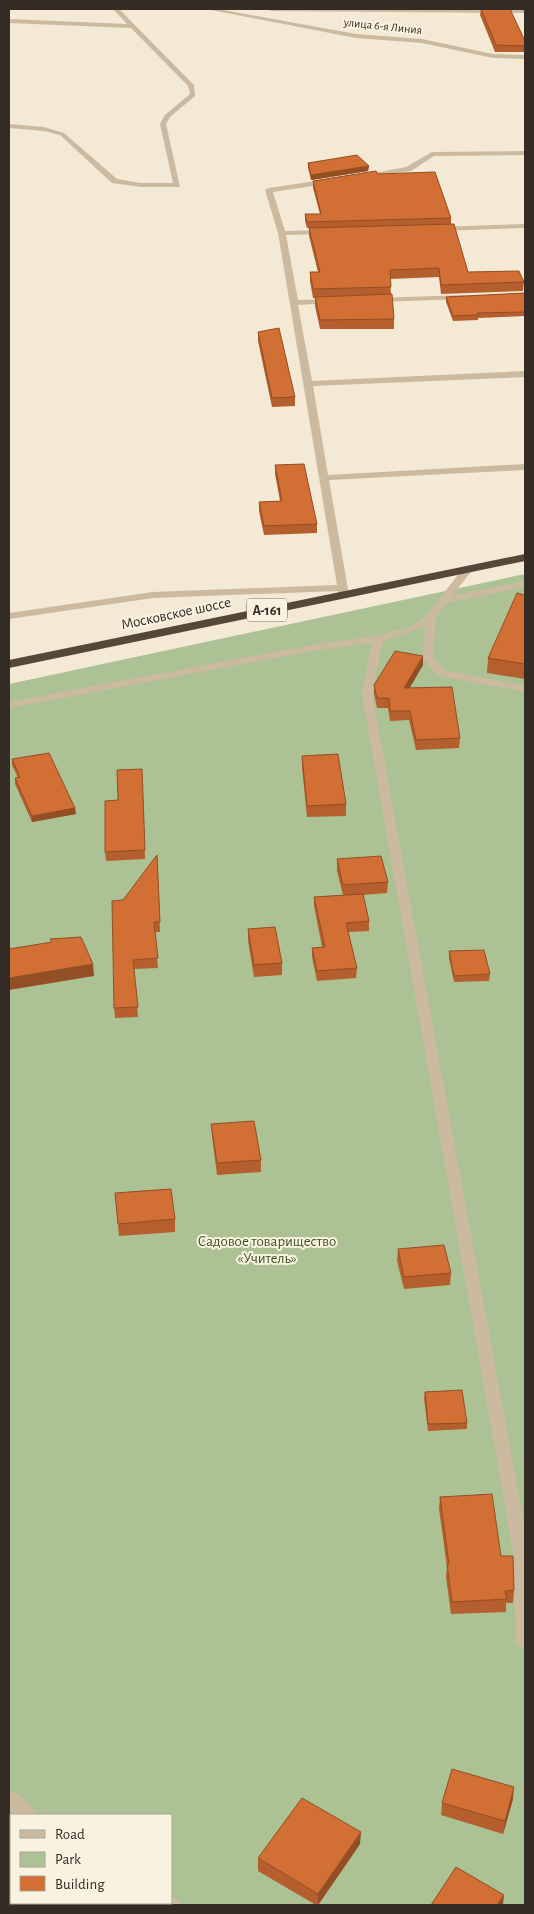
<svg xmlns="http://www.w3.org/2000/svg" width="534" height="1914" viewBox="0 0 534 1914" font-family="'Alegreya Sans',sans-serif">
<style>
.green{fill:#adc294;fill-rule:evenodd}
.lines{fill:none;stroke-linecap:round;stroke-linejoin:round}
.street{fill:#cbbaa0;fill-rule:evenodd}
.highway{fill:#56473a;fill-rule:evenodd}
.wall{fill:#b45f2d}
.shaded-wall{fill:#924e24}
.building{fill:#d16f34;stroke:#924e24}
.labels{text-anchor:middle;stroke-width:4;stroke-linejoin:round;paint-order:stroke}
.far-street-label{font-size:12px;fill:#342b24;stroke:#faf2e1}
.shield{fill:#faf2e1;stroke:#6f675d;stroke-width:1}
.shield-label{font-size:14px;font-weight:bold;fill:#342b24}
.street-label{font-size:15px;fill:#342b24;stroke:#faf2e1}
.park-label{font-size:15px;fill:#3d5526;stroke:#faf2e1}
</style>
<rect width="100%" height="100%" fill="#f3e9d5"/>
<path class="green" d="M525,574V1905H9V684ZM11,1815H171V1903H11Z"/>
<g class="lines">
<g class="street">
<polygon points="113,9 119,9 194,85 195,96 170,117 166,124 180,187 141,187 112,183 60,135 44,131 9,128 9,124 44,127 64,133 117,179 141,183 173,183 160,124 165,115 190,94 188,86 131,28 9,23 9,19 127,24"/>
<polygon points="206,9 218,9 356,34 422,39 493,54 525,55 525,59 493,58 422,43 356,38"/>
<polygon points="268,9 525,9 525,13 271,11"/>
<polygon points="525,151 525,155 434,156 411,171 362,178 358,176 406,167 432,152"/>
<polygon points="329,179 333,181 332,183 273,192 285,231 324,230 328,232 324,234 286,235 298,300 331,299 335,301 331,303 298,305 312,381 525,371 525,377 313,386 328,475 525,464 525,470 329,480 349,595 348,597 340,597 338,591 153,598 9,619 9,613 153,592 337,585 278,233 265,190 269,188"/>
<polygon points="525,224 525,228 439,231 435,229 439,227"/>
<polygon points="464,295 467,295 467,299 376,302 372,300 376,298"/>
<polygon points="468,566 473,569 452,596 525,581 525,587 447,603 436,617 433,657 444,670 525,686 525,692 436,675 423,657 425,626 383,641 372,694 525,1529 525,1649 519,1647 516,1642 513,1551 362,694 372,643 323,649 9,708 9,702 323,643 377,636 414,625 427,615 464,567"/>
<path d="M9,1790C20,1794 33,1805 37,1815H15L9,1809Z"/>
<polygon points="171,1896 178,1899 180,1905 159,1905 158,1903 171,1903"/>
</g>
<polygon class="highway" points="525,554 525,561 9,668 9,660"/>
</g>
<g class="wall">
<polygon points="481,9 525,41 525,52 495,52 480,15"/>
<polygon points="308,163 369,166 368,171 311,180 308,168"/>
<polygon points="378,174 451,218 451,224 468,272 524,282 523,291 441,294 439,277 390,279 391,294 394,319 394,329 320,329 315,306 315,298 313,298 310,281 310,272 318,272 309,236 309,228 307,228 305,221 305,214 320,214 313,188 313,181"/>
<polygon points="525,293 525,316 478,318 478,320 453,321 446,302 446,297"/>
<polygon points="258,332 295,397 295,406 272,407 258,341"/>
<polygon points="275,465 317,524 317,533 264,535 259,511 259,502 280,501 275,474"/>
<polygon points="525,595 525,679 487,673 488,658"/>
<polygon points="423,656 423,665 409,688 460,738 459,748 416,750 409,720 390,721 388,708 377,708 374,694 374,685"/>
<polygon points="302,756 346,804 346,816 307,817 302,767"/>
<polygon points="12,759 76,814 32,822 15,784 15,778 18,778 12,765"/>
<polygon points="142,769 145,859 106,861 105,852 118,800"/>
<polygon points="157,855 160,932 155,932 158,968 134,969 138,1017 115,1018 114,1008 123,900"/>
<polygon points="337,859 388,882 387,893 363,895 369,921 369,931 348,932 357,968 356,978 317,981 312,957 312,948 322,947 314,906 314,897 343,895 337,871"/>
<polygon points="248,929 282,963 282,975 254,977 248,941"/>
<polygon points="449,951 490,974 489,981 454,982 449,958"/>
<polygon points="211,1124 261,1160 261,1172 217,1175 212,1136"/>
<polygon points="116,1205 175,1219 175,1232 119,1236"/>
<polygon points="398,1249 451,1273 450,1285 404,1289 397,1261"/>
<polygon points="425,1392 467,1423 467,1429 428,1431 424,1398"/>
<polygon points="440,1497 501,1556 514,1590 513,1603 506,1603 506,1612 451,1614 446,1577 447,1567 439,1509"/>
<polygon points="513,1799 503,1834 441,1815 442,1803"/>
<polygon points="360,1844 318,1905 316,1905 258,1871 258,1858"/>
</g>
<g class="shaded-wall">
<polygon points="369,166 368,171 311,180 311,175"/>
<polygon points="423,656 423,665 404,698 404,688"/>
<polygon points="75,808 76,814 32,822 32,816"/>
<polygon points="93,964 94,976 9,990 9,978"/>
<polygon points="514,1787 513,1799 503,1834 505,1821"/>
<polygon points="361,1832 360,1844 318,1905 318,1894"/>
<polygon points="504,1895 503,1905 497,1905"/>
<polygon points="101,1903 111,1903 111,1905 99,1905"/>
</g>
<g class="building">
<polygon points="481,9 510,9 525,41 525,46 496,45"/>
<polygon points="357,155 369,166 311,175 308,163"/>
<polygon points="376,171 378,174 435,172 451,218 307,222 305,214 321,214 313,181"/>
<polygon points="454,224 468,272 519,271 524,282 441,285 439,268 390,270 391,287 313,289 310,272 320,272 309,228"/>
<polygon points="525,293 525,312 477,313 478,315 453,316 446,297"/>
<polygon points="392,294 394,319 320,320 315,297"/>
<polygon points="279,328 295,397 272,398 258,332"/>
<polygon points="304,464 317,524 264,526 259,502 282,501 275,465"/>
<polygon points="517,593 525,595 525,664 488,658"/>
<polygon points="395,651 423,656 404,688 452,687 460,738 416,740 410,711 390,711 389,698 377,698 374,685"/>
<polygon points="49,753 75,808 32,816 15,778 20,777 12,759"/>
<polygon points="338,754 346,804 307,806 302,756"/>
<polygon points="142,769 145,850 105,852 105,801 118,800 117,770"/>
<polygon points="157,855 160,922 154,922 158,958 133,960 138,1007 114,1008 112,901 123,900"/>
<polygon points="381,856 388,882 343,885 337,859"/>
<polygon points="363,894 369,921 346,923 357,968 317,971 312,948 325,947 314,897"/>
<polygon points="275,927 282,963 254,965 248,929"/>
<polygon points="81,937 93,964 9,978 9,949 52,942 50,939"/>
<polygon points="484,950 490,974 454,976 449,951"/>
<polygon points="254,1121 261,1160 217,1163 211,1124"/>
<polygon points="171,1189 175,1219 118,1224 115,1193"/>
<polygon points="444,1245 451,1273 404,1277 398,1249"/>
<polygon points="462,1390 467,1423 428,1424 425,1392"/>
<polygon points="492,1494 501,1556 513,1556 514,1590 505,1591 507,1599 452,1602 447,1564 449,1564 440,1497"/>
<polygon points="452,1769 514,1787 505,1821 442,1803"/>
<polygon points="302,1798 361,1832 318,1894 258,1858"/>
<polygon points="456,1867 504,1895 497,1905 431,1905"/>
<polygon points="41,1903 101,1903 99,1905 39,1905"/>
</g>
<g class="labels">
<g class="far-street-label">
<text transform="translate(383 26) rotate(6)" y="4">улица 6-я Линия</text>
</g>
<rect class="shield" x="247" y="598.5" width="40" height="23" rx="4"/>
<g class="shield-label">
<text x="267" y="615">А-161</text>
</g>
<g class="street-label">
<text transform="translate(176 613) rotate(-12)" y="5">Московское шоссе</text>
</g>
<g class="park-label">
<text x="267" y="1246">Садовое товарищество<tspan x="267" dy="17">«Учитель»</tspan></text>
</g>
</g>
<rect width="534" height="1914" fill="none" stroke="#342b24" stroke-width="20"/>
<rect x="10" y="1814" width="162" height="90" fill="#faf2e1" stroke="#aba295"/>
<rect x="20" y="1830" width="25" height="8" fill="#cbbaa0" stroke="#aba295"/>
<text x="55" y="1839" font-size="15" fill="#342b24">Road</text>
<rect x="20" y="1852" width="25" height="15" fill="#adc294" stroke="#aba295"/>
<text x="55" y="1864" font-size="15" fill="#342b24">Park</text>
<rect x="20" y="1876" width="25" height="15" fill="#d16f34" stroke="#aba295"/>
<text x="55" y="1889" font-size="15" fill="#342b24">Building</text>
</svg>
